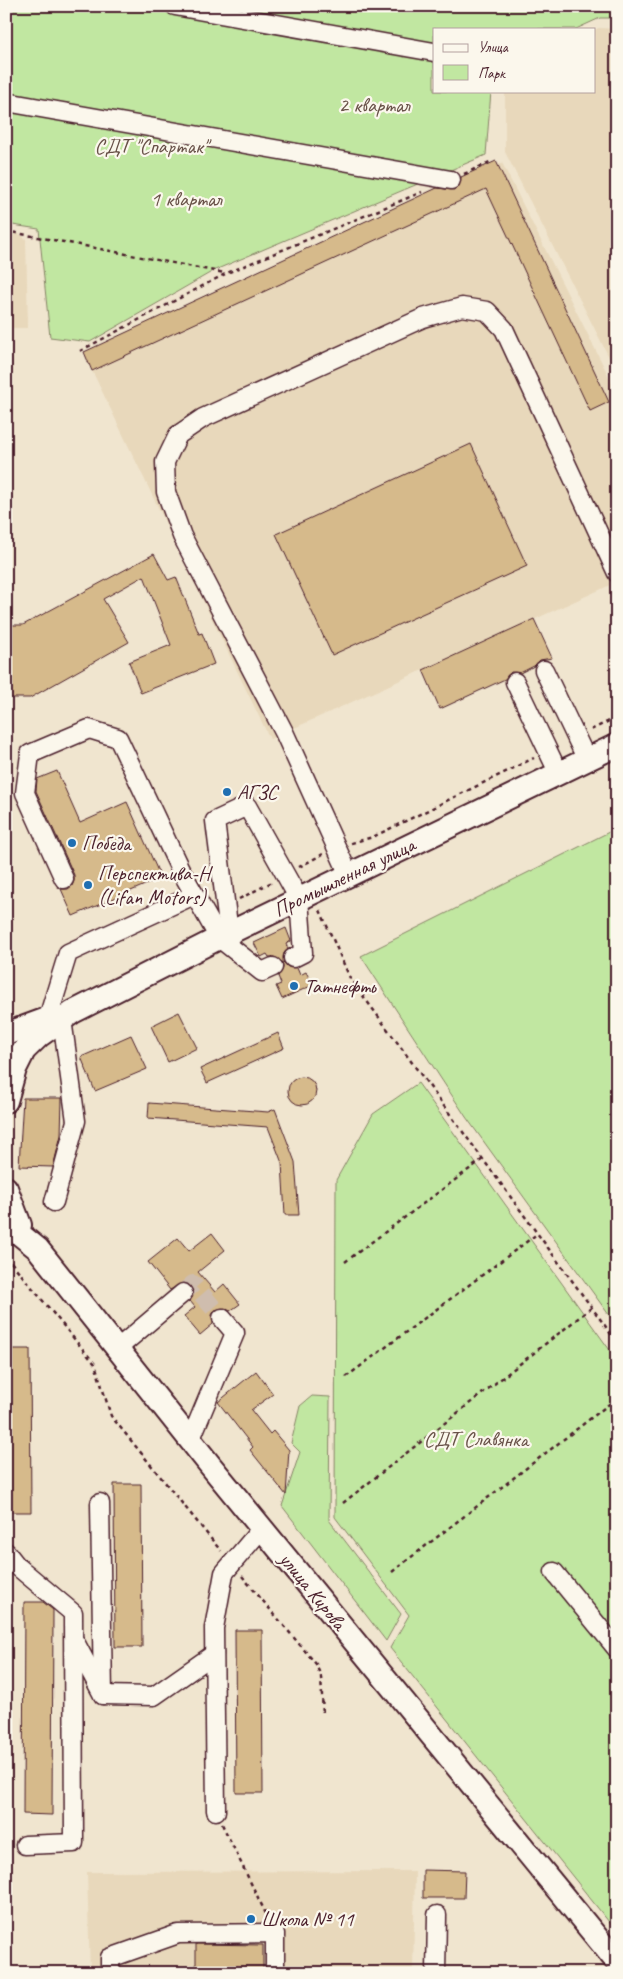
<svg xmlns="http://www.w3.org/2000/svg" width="623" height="1979" viewBox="0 0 623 1979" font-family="Caveat,sans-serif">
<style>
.built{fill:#e8d8bb}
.green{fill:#c1e7a1;stroke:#868366}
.building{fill:#d6ba8b;stroke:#4a1f2b}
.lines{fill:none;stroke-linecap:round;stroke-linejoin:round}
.minor-tunnel{stroke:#cfbdae;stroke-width:18;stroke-dasharray:18 9;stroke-linecap:butt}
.minor-casing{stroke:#4a1f2b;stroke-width:21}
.major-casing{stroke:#4a1f2b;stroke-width:26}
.path{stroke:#4a1f2b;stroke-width:2.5;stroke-dasharray:4 4;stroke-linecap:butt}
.minor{stroke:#fbf7ec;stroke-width:18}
.major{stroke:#fbf7ec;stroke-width:22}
.poi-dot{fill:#1f6fb2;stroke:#fbf7ec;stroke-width:2}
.labels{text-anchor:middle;stroke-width:4.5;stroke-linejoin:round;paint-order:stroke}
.park-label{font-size:21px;fill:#685148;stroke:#fbf7ec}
.poi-label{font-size:21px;fill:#4a1f2b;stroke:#fbf7ec;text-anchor:start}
.street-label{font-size:21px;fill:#4a1f2b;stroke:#fbf7ec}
</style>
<rect width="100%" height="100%" fill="#f0e5cf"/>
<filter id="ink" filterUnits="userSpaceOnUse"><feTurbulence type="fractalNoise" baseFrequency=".02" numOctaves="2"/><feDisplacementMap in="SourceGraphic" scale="10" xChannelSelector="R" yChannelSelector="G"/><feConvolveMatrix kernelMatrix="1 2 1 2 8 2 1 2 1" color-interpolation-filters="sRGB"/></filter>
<g filter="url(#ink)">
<g class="built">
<polygon points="599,28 617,29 617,373 505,152 505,91 594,91 594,30"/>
<polygon points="502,163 617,393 617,582 270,739 85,356"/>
<polygon points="6,232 19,234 26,239 28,328 6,328"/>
<polygon points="6,1601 8,1602 6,1828"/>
<polygon points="415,1871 413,1973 90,1973 87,1872"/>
</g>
<g class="green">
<polygon points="6,6 617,6 617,18 600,18 576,29 434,29 434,91 491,91 486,155 215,270 90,342 50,337 39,229 6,224"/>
<polygon points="611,831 617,838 617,1326 466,1117 361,956"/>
<polygon points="418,1083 617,1360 617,1932 390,1648 409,1615 335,1517 336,1180 373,1114"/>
<polygon points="312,1396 330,1397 329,1520 401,1614 386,1641 282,1506 300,1452 291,1443 300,1406"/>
</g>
<g class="building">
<polygon points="496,161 609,402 590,411 486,189 92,371 84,352 437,188 455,190 459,186 461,177"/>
<polygon points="471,444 527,566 332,655 276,534"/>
<polygon points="154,554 168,580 176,577 199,634 202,633 214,664 141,693 129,662 171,645 144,576 103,599 129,642 30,698 6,698 6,625 23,625"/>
<polygon points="534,619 552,658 540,660 534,666 520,673 511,672 505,679 440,709 423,670"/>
<polygon points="57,771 80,823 127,802 161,878 73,916 61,889 68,889 72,886 74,881 74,875 36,791 37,779"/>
<polygon points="286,928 291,941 286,944 288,949 284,953 283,962 288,967 297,968 300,975 306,972 313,985 282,999 276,986 281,984 278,976 283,968 282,962 274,957 269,957 267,954 261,957 254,943"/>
<polygon points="179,1012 197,1048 168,1062 151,1026"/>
<polygon points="278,1033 284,1048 207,1083 200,1069"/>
<polygon points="131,1035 147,1069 95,1091 81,1057"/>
<circle cx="302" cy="1091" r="14"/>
<polygon points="23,1098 62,1098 61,1135 53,1167 19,1166"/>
<polygon points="149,1103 268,1112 275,1109 295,1162 299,1215 285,1215 282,1163 268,1127 148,1118"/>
<polygon points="212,1233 225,1250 198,1272 215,1292 224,1284 240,1304 230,1311 225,1308 215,1310 212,1315 213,1324 200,1335 184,1316 195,1307 190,1301 193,1296 191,1287 187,1283 182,1283 170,1290 148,1262 178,1238 189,1251"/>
<polygon points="6,1349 30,1349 31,1512 6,1512"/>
<polygon points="256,1371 273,1394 251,1410 270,1434 273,1431 289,1450 286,1495 250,1450 253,1447 218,1402"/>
<polygon points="114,1484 141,1484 142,1647 115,1647"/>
<polygon points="24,1602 43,1602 53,1610 52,1815 23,1814"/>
<polygon points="235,1630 262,1630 263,1793 236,1793"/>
<polygon points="423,1870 465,1871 464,1898 423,1898"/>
<polygon points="196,1944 263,1945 263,1973 196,1973"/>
</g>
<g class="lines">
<polyline class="minor-tunnel" points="183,1293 193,1284 222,1318"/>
<defs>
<g id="minor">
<polyline points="175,6 434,52"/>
<polyline points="6,102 451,180"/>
<polyline points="544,670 587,760"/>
<polyline points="515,682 559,774"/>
<polyline points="349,875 284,732 182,536 166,492 165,462 178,435 203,418 423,318 462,307 487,311 504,329 617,573"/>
<polyline points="64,879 25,793 30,754 89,729 118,738 180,869 219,938 262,972 273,967"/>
<polyline points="229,933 215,821 247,806 299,899 303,953 293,958"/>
<polyline points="48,1018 68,953 194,895"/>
<polyline points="54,1202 76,1121 62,1019"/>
<polyline points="117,1349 183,1293"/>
<polyline points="190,1441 235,1333 222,1318"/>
<polyline points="100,1503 103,1695"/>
<polyline points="6,1552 17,1566 73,1613 74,1843 25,1845"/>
<polyline points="554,1572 617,1649"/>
<polyline points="75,1642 103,1695 154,1696 214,1654"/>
<polyline points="216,1811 214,1628 224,1573 262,1528"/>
<polyline points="110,1973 110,1958 178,1934 275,1933 275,1973"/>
<polyline points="436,1973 437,1915"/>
</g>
<g id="major">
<polyline points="6,1034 55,1016"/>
<polyline points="6,1068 39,1036 73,1012 219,938 617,745"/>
<polyline points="6,1101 15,1069 22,1055"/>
<polyline points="6,1188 20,1225"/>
<polyline points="6,1223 38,1249 210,1465 617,1962"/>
</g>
</defs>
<use href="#minor" class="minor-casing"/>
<use href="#major" class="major-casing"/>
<g class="path">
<polyline points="464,174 492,161"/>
<polyline points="6,231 225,273"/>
<polyline points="80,351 227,273 422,192"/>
<polyline points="591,730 617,717"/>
<polyline points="351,843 373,837 534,758"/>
<polyline points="299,867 323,854"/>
<polyline points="239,899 272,882"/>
<polyline points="320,910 350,978 617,1342"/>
<polyline points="6,1256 95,1364 111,1416 221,1551"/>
<polyline points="345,1262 483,1159"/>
<polyline points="346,1377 537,1234"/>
<polyline points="343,1503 591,1308"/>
<polyline points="392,1572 617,1398"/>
<polyline points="242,1576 316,1664 321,1677 323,1715"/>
<polyline points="222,1824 268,1918"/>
</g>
<use href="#minor" class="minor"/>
<use href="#major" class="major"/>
</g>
</g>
<g class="poi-dot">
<circle cx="227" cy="792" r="5"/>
<circle cx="72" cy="843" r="5"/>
<circle cx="88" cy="885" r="5"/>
<circle cx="294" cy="986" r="5"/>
<circle cx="251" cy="1919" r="5"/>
</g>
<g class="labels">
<g class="park-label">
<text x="374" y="112">2 квартал</text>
<text x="151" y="153">СДТ "Спартак"</text>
<text x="186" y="206">1 квартал</text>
<text x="476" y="1446">СДТ Славянка</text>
</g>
<g class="poi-label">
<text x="237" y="799">АГЗС</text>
<text x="82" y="850">Победа</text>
<text x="98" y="880">Перспектива-Н<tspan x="98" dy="24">(Lifan Motors)</tspan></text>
<text x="304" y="993">Татнефть</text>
<text x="261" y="1926">Школа № 11</text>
</g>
<g class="street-label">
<text transform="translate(344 877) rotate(-26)" y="7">Промышленная улица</text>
<text transform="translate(313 1591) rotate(51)" y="7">улица Кирова</text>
</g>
</g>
<rect width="623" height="1979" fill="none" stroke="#fbf7ec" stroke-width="25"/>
<rect x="12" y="12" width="598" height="1954" fill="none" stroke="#4a1f2b" stroke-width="2" filter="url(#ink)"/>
<rect x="433" y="28" width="162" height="65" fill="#fbf7ec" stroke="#b4a19f"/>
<rect x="443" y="44" width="25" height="8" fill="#fbf7ec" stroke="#b4a19f"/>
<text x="478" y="52" font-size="15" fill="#4a1f2b">Улица</text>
<rect x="443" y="65" width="25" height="15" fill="#c1e7a1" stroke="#b4a19f"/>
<text x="478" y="78" font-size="15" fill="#4a1f2b">Парк</text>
</svg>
